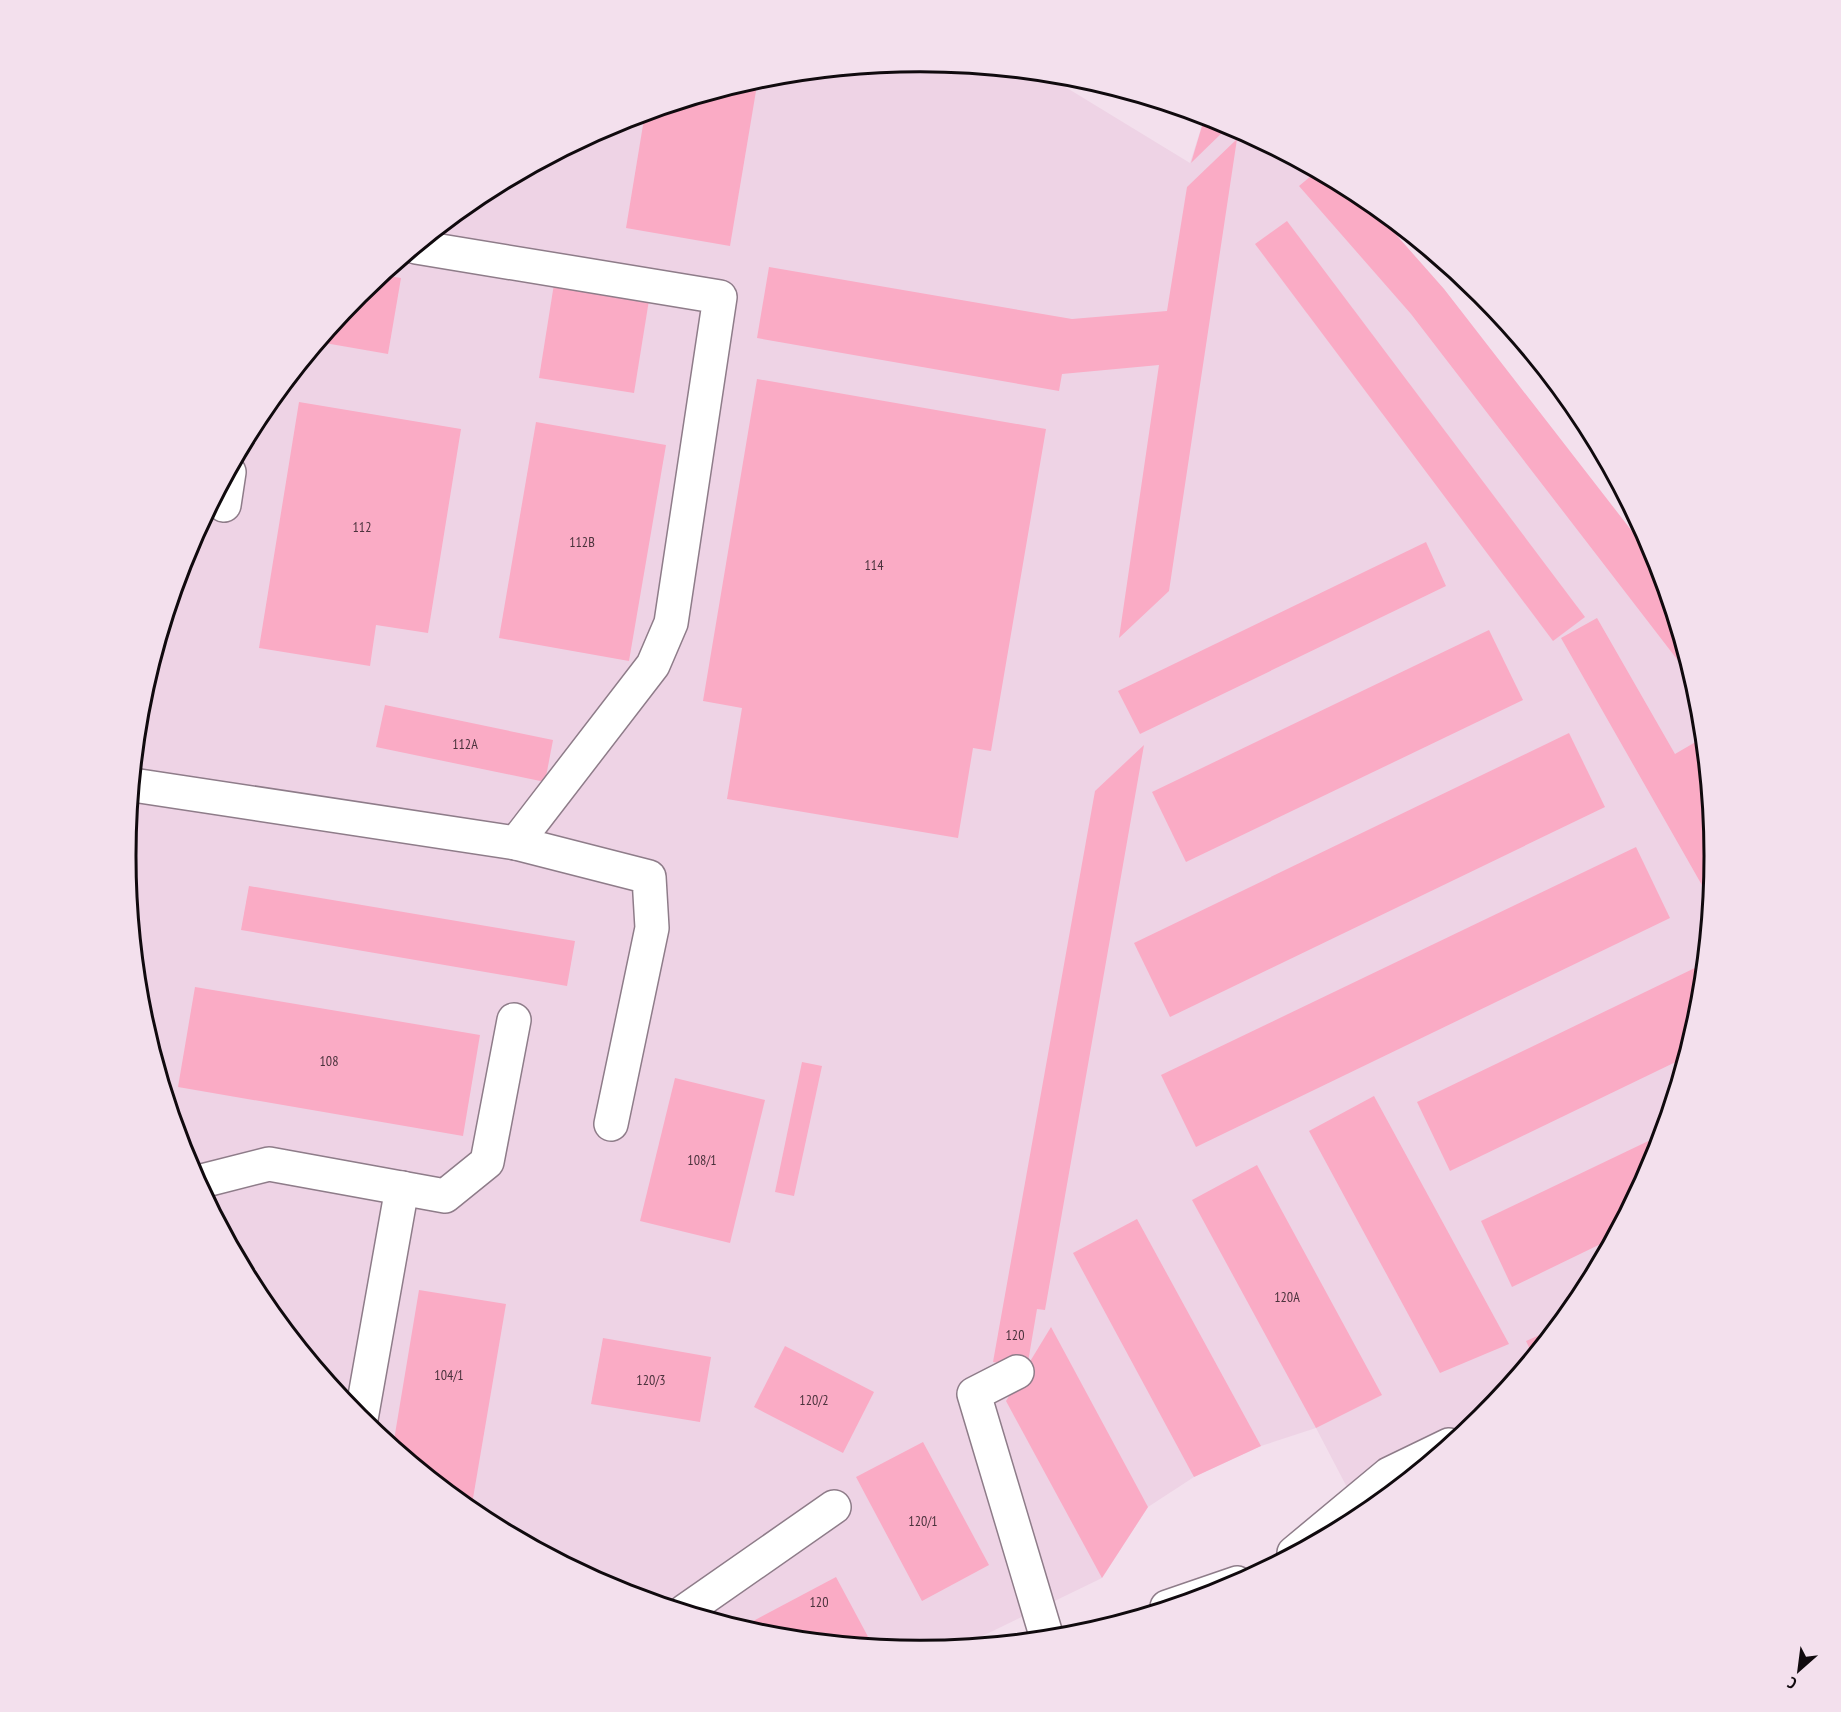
<svg xmlns="http://www.w3.org/2000/svg" width="1841" height="1712" viewBox="0 0 1841 1712" font-family="'PT Sans Narrow',sans-serif">
<style>
.built{fill:#eed3e5}
.building{fill:#faabc5}
.lines{fill:none;stroke-linecap:round;stroke-linejoin:round}
.minor-casing{stroke:#8e7c89;stroke-width:36}
.minor{stroke:#fff;stroke-width:33}
.labels{text-anchor:middle;stroke-width:6;stroke-linejoin:round;paint-order:stroke}
.number-label{font-size:14px;fill:#4a323c}
.rim{fill:none;stroke:#100a0e;stroke-width:3}
</style>
<rect width="100%" height="100%" fill="#f3e0ed"/>
<polygon class="built" points="921,62 1044,74 1190,163 1205,116 1225,122 1361,195 1444,289 1659,566 1700,701 1715,856 1700,1011 1654,1160 1581,1298 1482,1418 1362,1516 1316,1428 1261,1446 1194,1477 1148,1507 1102,1578 962,1646 920,1650 765,1635 616,1590 479,1516 358,1418 260,1297 186,1160 141,1011 126,856 141,701 187,552 260,414 359,294 479,195 617,122 766,77"/>
<g class="building">
<polygon points="758,79 730,246 626,228 645,113"/>
<polygon points="1205,116 1230,125 1191,163"/>
<polygon points="1237,139 1169,591 1119,638 1159,365 1062,374 1059,391 757,338 769,267 1072,319 1167,311 1187,187"/>
<polygon points="1299,162 1361,195 1444,289 1659,566 1693,680 1411,314 1299,186 1311,176"/>
<polygon points="1287,221 1585,617 1553,641 1255,244"/>
<polygon points="382,275 401,278 388,354 319,342 359,294"/>
<polygon points="554,284 649,300 634,393 539,378"/>
<polygon points="757,379 1046,429 991,751 973,748 958,838 727,799 742,708 703,701"/>
<polygon points="299,402 461,429 428,633 376,625 370,666 259,648"/>
<polygon points="536,422 666,445 629,661 499,638"/>
<polygon points="1426,542 1446,586 1140,734 1118,691"/>
<polygon points="1597,618 1675,754 1699,740 1705,750 1715,856 1711,901 1561,638"/>
<polygon points="1489,630 1523,700 1186,862 1152,792"/>
<polygon points="385,705 553,740 545,782 376,747"/>
<polygon points="1569,733 1605,807 1170,1017 1134,943"/>
<polygon points="1144,745 1045,1310 1037,1309 1027,1368 993,1362 1095,791"/>
<polygon points="1636,847 1670,918 1196,1147 1161,1075"/>
<polygon points="249,886 575,941 567,986 241,930"/>
<polygon points="1699,966 1703,975 1700,1011 1686,1057 1450,1171 1417,1102"/>
<polygon points="195,987 480,1035 463,1136 178,1087"/>
<polygon points="802,1062 822,1066 794,1196 775,1192"/>
<polygon points="675,1078 765,1100 730,1243 640,1221"/>
<polygon points="1374,1096 1509,1344 1440,1373 1309,1131"/>
<polygon points="1663,1134 1654,1160 1613,1238 1512,1287 1481,1221"/>
<polygon points="1257,1165 1382,1395 1316,1428 1192,1200"/>
<polygon points="1137,1219 1261,1446 1194,1477 1073,1253"/>
<polygon points="419,1290 506,1304 471,1510 393,1446"/>
<polygon points="1051,1327 1148,1507 1102,1578 1006,1401"/>
<polygon points="1556,1328 1536,1352 1533,1356 1526,1341"/>
<polygon points="603,1338 711,1357 700,1422 591,1404"/>
<polygon points="785,1346 874,1392 843,1453 754,1407"/>
<polygon points="923,1442 989,1565 922,1601 856,1477"/>
<polygon points="836,1577 873,1646 765,1635 740,1628"/>
</g>
<g class="lines">
<defs>
<g id="minor">
<polyline points="416,247 720,297 671,623 653,665 516,843"/>
<polyline points="224,505 229,472"/>
<polyline points="133,785 516,843 649,877 652,928 611,1124"/>
<polyline points="198,1182 269,1164 445,1196 487,1162 514,1020"/>
<polyline points="1017,1372 974,1394 1047,1638"/>
<polyline points="361,1419 402,1188"/>
<polyline points="1294,1553 1389,1474 1449,1445"/>
<polyline points="1167,1607 1237,1583"/>
<polyline points="685,1611 834,1507"/>
</g>
</defs>
<use href="#minor" class="minor-casing"/>
<use href="#minor" class="minor"/>
</g>
<g class="labels">
<g class="number-label">
<text x="362" y="532">112</text>
<text x="582" y="547">112В</text>
<text x="874" y="570">114</text>
<text x="465" y="749">112А</text>
<text x="329" y="1066">108</text>
<text x="702" y="1165">108/1</text>
<text x="1287" y="1302">120А</text>
<text x="1015" y="1340">120</text>
<text x="449" y="1380">104/1</text>
<text x="651" y="1385">120/3</text>
<text x="814" y="1405">120/2</text>
<text x="923" y="1526">120/1</text>
<text x="819" y="1607">120</text>
</g>
</g>
<path d="M0 0H1841V1712H0ZM136 856a784 784 0 1 1 1568 0a784 784 0 1 1-1568 0Z" fill="#f3e0ed" fill-rule="evenodd"/>
<path class="rim" d="M136 856a784 784 0 1 1 1568 0a784 784 0 1 1-1568 0Z"/>
<g transform="translate(1799 1670) rotate(208)" stroke="#f3e0ed" stroke-width="4.5" paint-order="stroke">
<path d="M0-4.5L10 22L0 15L-10 22Z" fill="#100a0e"/>
<text y="-9" font-size="16" font-weight="bold" text-anchor="middle" fill="#100a0e">С</text>
</g>
</svg>
